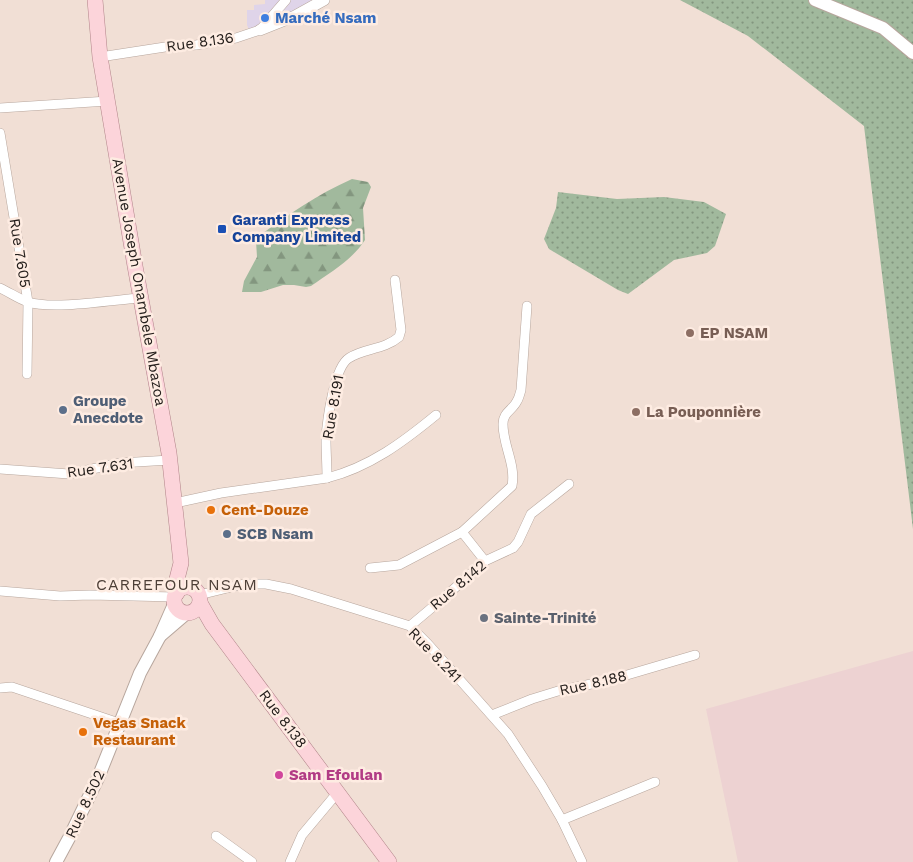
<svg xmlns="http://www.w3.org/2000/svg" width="913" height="862" viewBox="0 0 913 862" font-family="'Work Sans',sans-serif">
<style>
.commercial{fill:#dfd4e9}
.industrial{fill:#edd2d2}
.grass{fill:url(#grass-dots)}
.forest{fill:url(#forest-firs)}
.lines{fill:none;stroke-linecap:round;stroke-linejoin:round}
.minor-casing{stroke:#b7a69d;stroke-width:10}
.tertiary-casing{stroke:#b7a69d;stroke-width:12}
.secondary-casing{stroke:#b7a69d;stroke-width:14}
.primary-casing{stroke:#b08388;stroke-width:16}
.minor{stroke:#fff;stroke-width:9}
.tertiary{stroke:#fff;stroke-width:11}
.secondary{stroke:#fff;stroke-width:12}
.primary{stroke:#fcd4da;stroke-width:15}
.shop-dot{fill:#3f7fe0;stroke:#feece2;stroke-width:2}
.transit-dot{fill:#1a4fb4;stroke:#feece2;stroke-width:2}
.education-dot{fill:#8d6e63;stroke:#feece2;stroke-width:2}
.service-dot{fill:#5c6f8a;stroke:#feece2;stroke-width:2}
.food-dot{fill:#e8710a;stroke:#feece2;stroke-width:2}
.worship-dot{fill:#6b7280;stroke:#feece2;stroke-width:2}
.hotel-dot{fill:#d1479c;stroke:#feece2;stroke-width:2}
.labels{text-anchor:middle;stroke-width:5;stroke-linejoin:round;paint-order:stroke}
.shop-label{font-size:15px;font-weight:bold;fill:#366cbe;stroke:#feece2;text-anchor:start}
.street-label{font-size:15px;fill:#26201d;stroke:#feece2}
.transit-label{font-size:15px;font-weight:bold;fill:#164399;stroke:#feece2;text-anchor:start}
.education-label{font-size:15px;font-weight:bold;fill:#785e54;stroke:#feece2;text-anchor:start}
.service-label{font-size:15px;font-weight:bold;fill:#4e5e75;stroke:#feece2;text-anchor:start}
.food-label{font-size:15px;font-weight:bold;fill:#c56008;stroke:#feece2;text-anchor:start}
.worship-label{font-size:15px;font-weight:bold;fill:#5b616d;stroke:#feece2;text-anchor:start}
.hotel-label{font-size:15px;font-weight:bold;fill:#b23c85;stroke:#feece2;text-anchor:start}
.neighbourhood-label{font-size:16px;letter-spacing:1px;fill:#4d3f37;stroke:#feece2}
</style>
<defs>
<pattern id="grass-dots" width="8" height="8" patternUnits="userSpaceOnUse" patternTransform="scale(1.25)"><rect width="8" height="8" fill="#a1b99d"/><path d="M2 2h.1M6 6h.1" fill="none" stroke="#83967f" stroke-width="1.8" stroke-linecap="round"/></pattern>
<pattern id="forest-firs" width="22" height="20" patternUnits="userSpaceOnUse" patternTransform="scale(1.25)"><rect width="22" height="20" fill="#a1b99d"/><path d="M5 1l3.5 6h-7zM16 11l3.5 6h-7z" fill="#83967f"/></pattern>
</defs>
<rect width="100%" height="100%" fill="#f1dfd5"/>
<polygon class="commercial" points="265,0 318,0 250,32 247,25 247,10 254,10 254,5 265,4"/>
<polygon class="industrial" points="913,651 913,862 738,862 706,709"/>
<g class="grass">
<polygon points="680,0 913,0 913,529 864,126 748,36"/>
<polygon points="558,192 617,199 664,197 704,202 726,214 715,246 707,253 674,260 628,294 618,290 549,249 544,239 556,208"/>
</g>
<path class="forest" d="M352,179L368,182L371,187L363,208L365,240C352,260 331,272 311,286L306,287L294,285H283L261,292H242L244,281L257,257L256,241L258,237C287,215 318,194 352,179Z"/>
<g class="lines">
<defs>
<g id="minor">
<polyline points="100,57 165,47 196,45 236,38 260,30 286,0"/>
<polyline points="0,108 108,101"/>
<polyline points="0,133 28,302 27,374"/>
<path d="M0,288C9,292 19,299 28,302C53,310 113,300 140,298"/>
<polyline points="0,469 69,474 120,463 170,460"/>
<path d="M327,478C370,467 403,442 436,415"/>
<path d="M175,503L221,493L327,478C327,465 326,452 326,439C327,421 334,367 349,358C364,348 384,350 399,337L401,330L395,280"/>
<path d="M485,561L462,532L512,486C516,464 503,446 503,424C503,412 513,410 517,401C519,398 520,393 521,390L527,306"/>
<polyline points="370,568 399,565 462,532"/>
<polyline points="0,591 60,596 90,595 175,597"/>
<polyline points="199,595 244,584 266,584 291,589 410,626 428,644 508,734 542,786 562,820 582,862"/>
<polyline points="410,626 447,595 485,561 513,548 518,542 531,514 569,484"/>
<polyline points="0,688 12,687 119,723"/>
<polyline points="492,715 532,699 558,691 610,680 695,655"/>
<polyline points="562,820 655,782"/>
<polyline points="216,836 252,862"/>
<polyline points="290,862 302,835 338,792"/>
</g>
<polyline id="tertiary" points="260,30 295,16 324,0"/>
<g id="secondary">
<polyline points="815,0 883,28 913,53"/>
<polyline points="160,636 188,612"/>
<polyline points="56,862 69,838 98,778 140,673 160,636 175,602"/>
</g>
<g id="primary">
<polyline points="95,0 100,57 135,266 169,453 181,563 177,579 177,593"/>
<circle cx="187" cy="600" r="13"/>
<polyline points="200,603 212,624 389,862"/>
</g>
</defs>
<use href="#minor" class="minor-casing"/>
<use href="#tertiary" class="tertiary-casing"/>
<use href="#secondary" class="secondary-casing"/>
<use href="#primary" class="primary-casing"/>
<use href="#minor" class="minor"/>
<use href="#tertiary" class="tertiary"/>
<use href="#secondary" class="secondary"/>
<use href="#primary" class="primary"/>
</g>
<circle class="shop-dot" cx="265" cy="18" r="5"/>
<rect class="transit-dot" x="217" y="224" width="10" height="10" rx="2.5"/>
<g class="education-dot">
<circle cx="690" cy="333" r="5"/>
<circle cx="636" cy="412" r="5"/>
</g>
<g class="service-dot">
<circle cx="63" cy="410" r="5"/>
<circle cx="227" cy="534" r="5"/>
</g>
<g class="food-dot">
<circle cx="211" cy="510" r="5"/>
<circle cx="83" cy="732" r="5"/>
</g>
<circle class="worship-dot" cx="484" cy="618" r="5"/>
<circle class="hotel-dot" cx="279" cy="775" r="5"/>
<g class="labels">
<g class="shop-label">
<text x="275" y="23">Marché Nsam</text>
</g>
<g class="street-label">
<text transform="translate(200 42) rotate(-8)" y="5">Rue 8.136</text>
<text transform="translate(20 253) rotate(81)" y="5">Rue 7.605</text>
<text transform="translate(139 282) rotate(80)" y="5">Avenue Joseph Onambele Mbazoa</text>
<text transform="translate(333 407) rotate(-80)" y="5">Rue 8.191</text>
<text transform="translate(100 468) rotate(-8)" y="5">Rue 7.631</text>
<text transform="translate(458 585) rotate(-40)" y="5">Rue 8.142</text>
<text transform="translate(435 655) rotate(46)" y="5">Rue 8.241</text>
<text transform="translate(593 683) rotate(-13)" y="5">Rue 8.188</text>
<text transform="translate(283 719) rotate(53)" y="5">Rue 8.138</text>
<text transform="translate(85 804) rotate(-65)" y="5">Rue 8.502</text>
</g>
<g class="transit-label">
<text x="232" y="225">Garanti Express<tspan x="232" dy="17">Company Limited</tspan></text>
</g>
<g class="education-label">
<text x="700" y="338">EP NSAM</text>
<text x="646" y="417">La Pouponnière</text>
</g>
<g class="service-label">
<text x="73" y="406">Groupe<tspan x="73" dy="17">Anecdote</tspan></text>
<text x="237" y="539">SCB Nsam</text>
</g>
<g class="food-label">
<text x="221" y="515">Cent-Douze</text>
<text x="93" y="728">Vegas Snack<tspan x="93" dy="17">Restaurant</tspan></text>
</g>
<g class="worship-label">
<text x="494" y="623">Sainte-Trinité</text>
</g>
<g class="hotel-label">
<text x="289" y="780">Sam Efoulan</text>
</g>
<g class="neighbourhood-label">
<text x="177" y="590">CARREFOUR NSAM</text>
</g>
</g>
</svg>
